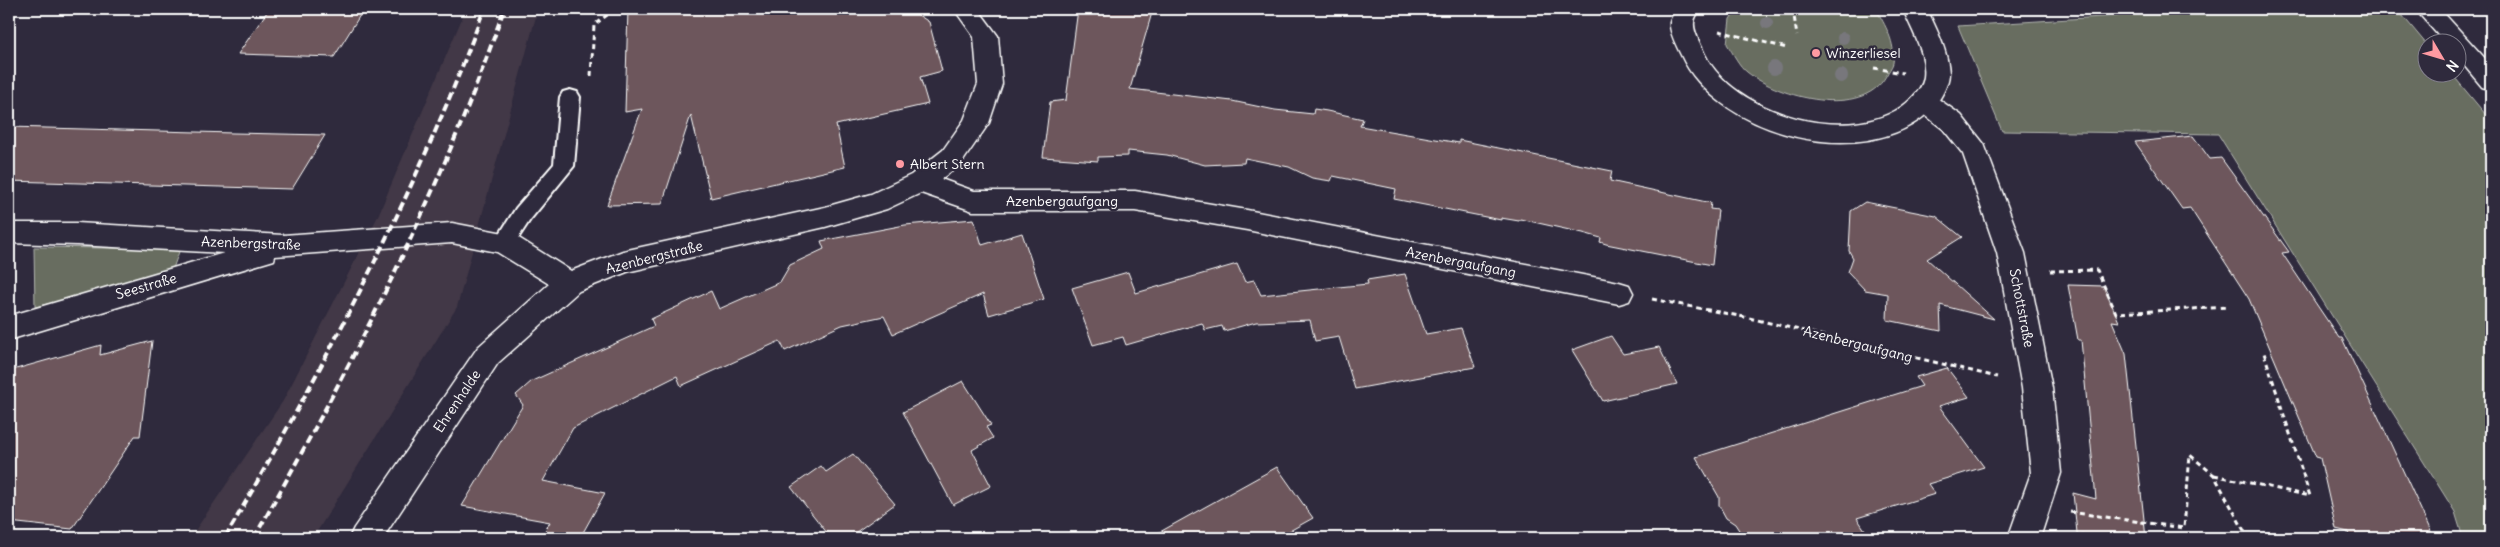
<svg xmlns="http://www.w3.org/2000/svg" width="2500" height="547" viewBox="0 0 2500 547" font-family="Delius,sans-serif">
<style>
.built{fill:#423846}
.green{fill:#676d60;stroke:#b3b6b0}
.building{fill:#6d575b;stroke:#fff}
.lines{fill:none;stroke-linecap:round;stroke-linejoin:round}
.lane-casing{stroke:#fff;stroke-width:4}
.street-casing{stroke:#fff;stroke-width:3}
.secondary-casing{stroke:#fff;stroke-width:3}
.path{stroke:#fff;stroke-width:3;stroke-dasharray:5 4;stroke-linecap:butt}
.lane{fill:#2f2a3d;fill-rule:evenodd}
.street{fill:#2f2a3d;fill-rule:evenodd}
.secondary{fill:#2f2a3d;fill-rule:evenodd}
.rail{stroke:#fff;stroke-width:4;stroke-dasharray:8 4;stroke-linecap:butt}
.tree{fill:#78777c}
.poi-dot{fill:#ff9aa2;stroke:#2f2a3d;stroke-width:2}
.labels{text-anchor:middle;stroke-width:5;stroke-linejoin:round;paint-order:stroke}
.poi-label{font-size:14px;fill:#fff;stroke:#2f2a3d;text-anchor:start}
.street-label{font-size:14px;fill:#fff;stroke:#2f2a3d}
</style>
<rect width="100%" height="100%" fill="#2f2a3d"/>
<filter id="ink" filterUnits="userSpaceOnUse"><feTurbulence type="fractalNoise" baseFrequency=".02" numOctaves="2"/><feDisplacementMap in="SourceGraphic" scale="10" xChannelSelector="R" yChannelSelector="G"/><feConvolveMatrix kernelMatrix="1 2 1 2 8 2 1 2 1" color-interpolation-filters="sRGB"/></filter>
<g filter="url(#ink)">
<polygon class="built" points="466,9 538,9 457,307 313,538 190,538 283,401 377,218"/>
<g class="green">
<path d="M1737,9H1876C1885,25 1896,43 1893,63C1892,67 1888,72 1886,76C1862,119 1779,98 1747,72C1739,66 1733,53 1727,44L1730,19Z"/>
<polygon points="2114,9 2397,9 2427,45 2428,72 2451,73 2491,121 2491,538 2463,538 2455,512 2218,134 2002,131 1958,26 2118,16"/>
<polygon points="34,247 180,249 171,274 35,307"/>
</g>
<g class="building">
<polygon points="269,9 313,11 362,12 334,57 238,54"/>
<polygon points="628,9 909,9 929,22 942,71 920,77 928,104 836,125 845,167 711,198 691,115 662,204 607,205 642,109 625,112"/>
<polygon points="1078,9 1153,9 1130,89 1232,101 1275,110 1313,114 1314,109 1327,111 1363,119 1360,126 1459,143 1459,140 1612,171 1610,181 1711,203 1710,209 1718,210 1712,265 1606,244 1600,242 1601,238 1583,233 1520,219 1519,221 1501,218 1501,220 1394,199 1396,189 1333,176 1331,181 1312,178 1289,167 1245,158 1244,163 1205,165 1167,155 1128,151 1128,156 1098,157 1098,161 1043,157 1050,102 1066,100"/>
<polygon points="9,127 233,133 325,135 292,189 9,181"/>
<polygon points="2193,136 2210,159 2221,158 2289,252 2282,253 2339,338 2342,338 2434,538 2349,538 2348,532 2336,529 2320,458 2316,457 2249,299 2190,208 2182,209 2135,142"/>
<polygon points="1865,202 1936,216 1962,237 1927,259 1994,319 1940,305 1941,331 1887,320 1888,294 1865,290 1848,272 1853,258 1849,251 1851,211"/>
<polygon points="974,219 982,245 1022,233 1044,299 989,315 983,294 893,334 884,316 842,325 785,351 780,341 681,386 677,376 573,428 543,481 605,493 580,538 541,538 550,522 462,506 523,405 516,395 532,381 654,326 651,319 711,291 719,309 780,282 790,265 824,249 821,241 905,225"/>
<polygon points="1237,264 1245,282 1254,280 1261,295 1368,284 1367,280 1405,274 1426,334 1461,328 1475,367 1355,389 1339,337 1315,341 1310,320 1256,322 1224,331 1222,326 1205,330 1202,323 1126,345 1123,337 1093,345 1072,288 1128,272 1136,293"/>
<polygon points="2068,285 2104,286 2119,322 2112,321 2126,354 2146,538 2099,538 2077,533 2073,493 2096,499 2081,340 2078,340"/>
<polygon points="1611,336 1623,354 1659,347 1677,384 1603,401 1572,350"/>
<polygon points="152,341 140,436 135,436 72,529 9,522 9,371 101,345 100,355"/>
<polygon points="1947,368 1969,397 1939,406 1984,467 1928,484 1935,494 1857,518 1865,530 1840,538 1744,538 1735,524 1726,518 1719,505 1719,497 1696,457 1922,386 1916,377"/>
<polygon points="963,381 991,425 986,427 993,438 972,450 991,486 953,505 903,412"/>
<polygon points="853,454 895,504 848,538 831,538 791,487 821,466 826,472"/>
<polygon points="1277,467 1313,518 1277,538 1149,538"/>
</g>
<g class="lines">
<defs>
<polygon id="lane" points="570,90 577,92 580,97 574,166 530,220 511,249 504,251 497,249 494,243 516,208 554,164 560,97 563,92"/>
<g id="street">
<polygon points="954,9 978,9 998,36 1002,84 989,123 961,164 941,179 974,191 1135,191 1247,210 1619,282 1629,285 1633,293 1629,301 1619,304 1247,230 1135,211 973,211 921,193 887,209 825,227 627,272 579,291 498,363 383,538 349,538 354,528 478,347 549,284 497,252 452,243 275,256 274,260 264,263 9,340 9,316 224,253 77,245 9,243 9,223 77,223 283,235 452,223 514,235 571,271 623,251 825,207 871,194 911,175 943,150 964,120 978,84 974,37"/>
<polygon points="2415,9 2440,9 2491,65 2491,90 2482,87 2458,58 2458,42 2444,42"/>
<polygon points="1925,93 1934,96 1961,115 1984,144 2025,253 2052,388 2061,473 2040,538 2008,538 2031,473 2022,388 1997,253 1963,154 1943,129 1916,108 1913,102 1916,96"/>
</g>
<path id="secondary" d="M1676,9H1700C1698,13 1694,18 1694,23C1693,30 1699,41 1702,48C1728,115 1858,151 1911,99C1917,93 1923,86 1924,77C1927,54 1911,29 1903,9H1927C1936,28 1948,51 1949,73C1949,85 1939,102 1931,110C1866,174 1717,135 1681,55C1677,47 1669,32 1670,23C1670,19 1675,13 1676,9Z"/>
</defs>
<use href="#lane" class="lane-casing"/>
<use href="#street" class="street-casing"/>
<use href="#secondary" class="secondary-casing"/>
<g class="path">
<polyline points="1793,9 1797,36"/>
<polyline points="1719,31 1787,48"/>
<polyline points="1874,68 1903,73"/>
<polyline points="591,76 594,25 615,9"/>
<polyline points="2050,271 2097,270 2116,313 2228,307"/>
<polyline points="1652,299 1749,318 1997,377"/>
<polyline points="2214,475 2310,496 2264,353"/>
<polyline points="2070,512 2184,528 2190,455 2214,475 2248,538"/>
</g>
<use href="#lane" class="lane"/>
<use href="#street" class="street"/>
<use href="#secondary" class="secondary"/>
<g class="rail">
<path d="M225,538C323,368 417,193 484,9"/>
<path d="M254,538C350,369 441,193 504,9"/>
</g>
</g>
<g class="tree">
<circle cx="1767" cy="23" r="6"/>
<circle cx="1843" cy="38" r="6"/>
<circle cx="1774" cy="68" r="7"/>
<circle cx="1841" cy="76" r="7"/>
</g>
</g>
<g class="poi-dot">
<circle cx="1816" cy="53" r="5"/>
<circle cx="900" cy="164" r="5"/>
</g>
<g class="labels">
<g class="poi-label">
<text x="1826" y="58">Winzerliesel</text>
<text x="910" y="169">Albert Stern</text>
</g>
<g class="street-label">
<text x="1062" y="206">Azenbergaufgang</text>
<text transform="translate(251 243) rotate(2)" y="5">Azenbergstraße</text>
<text transform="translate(654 257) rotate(-14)" y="5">Azenbergstraße</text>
<text transform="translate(1461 262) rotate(11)" y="5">Azenbergaufgang</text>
<text transform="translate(146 286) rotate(-16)" y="5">Seestraße</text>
<text transform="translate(2022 308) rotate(79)" y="5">Schottstraße</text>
<text transform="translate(1858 344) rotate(14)" y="5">Azenbergaufgang</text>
<text transform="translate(457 401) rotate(-56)" y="5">Ehrenhalde</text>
</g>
</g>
<rect width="2500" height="547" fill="none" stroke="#2f2a3d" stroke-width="30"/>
<rect x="15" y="15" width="2470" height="517" fill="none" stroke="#fff" stroke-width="2" filter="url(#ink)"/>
<g transform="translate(2442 58) rotate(128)"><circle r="24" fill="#2f2a3d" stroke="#827f8b"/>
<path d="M0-4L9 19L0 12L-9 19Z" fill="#ff9aa2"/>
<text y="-8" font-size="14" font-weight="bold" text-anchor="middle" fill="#ffffff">N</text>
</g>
</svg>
